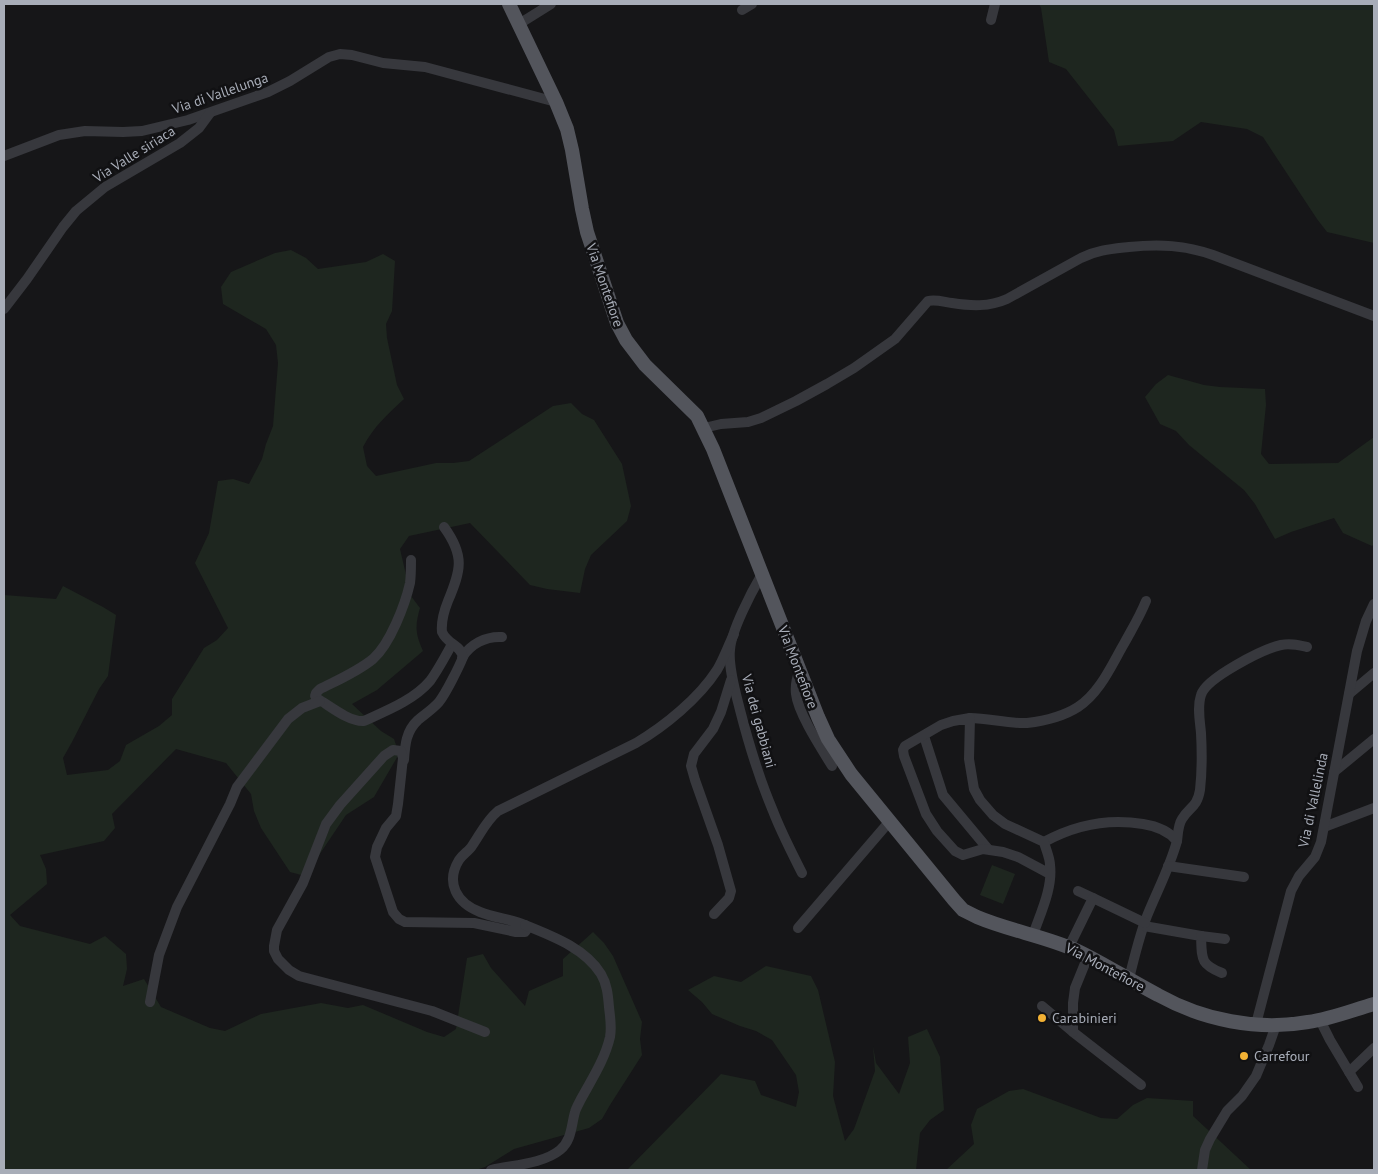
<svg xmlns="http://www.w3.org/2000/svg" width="1378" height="1174" viewBox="0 0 1378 1174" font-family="'PT Sans',sans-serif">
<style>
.green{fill:#1e261f}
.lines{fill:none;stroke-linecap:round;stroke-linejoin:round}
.minor{stroke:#37383d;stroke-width:10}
.major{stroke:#53555c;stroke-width:14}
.poi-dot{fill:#f2b134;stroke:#111113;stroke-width:2}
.labels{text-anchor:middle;stroke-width:5;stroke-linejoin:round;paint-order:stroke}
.street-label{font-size:14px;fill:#a8adb8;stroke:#111113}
.poi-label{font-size:14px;fill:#a8adb8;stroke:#111113;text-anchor:start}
</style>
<rect width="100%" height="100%" fill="#161618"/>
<g class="green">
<polygon points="1039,4 1374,4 1374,243 1327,232 1317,219 1263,137 1247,129 1201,122 1173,141 1118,146 1114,130 1066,69 1049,62 1041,8"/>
<path d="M291,250L306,258L318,269L366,262L383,254L395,261L392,311L386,324L387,338L397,385L404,399C387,415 374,426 363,447L367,466L376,476L436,463H453L469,461L553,406L571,403L582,414L594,420L622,464L631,506L627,521L591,555L585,569L580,593L547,589L530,585L470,523L409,536L400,549L411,596L420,608C415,626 415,633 423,651L377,690L352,704L381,731L394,739L399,754L374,797L346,815L305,876L290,872L261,828L254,811L251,794L226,763L176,749L112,814L115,828L104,841L40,855L46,869L47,884L10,915L20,926L90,944L105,936L126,954L127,969L123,986L144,979L161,1007L210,1028L225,1031L261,1014L321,1003L348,1008L363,1005L427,1032L444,1037L456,1029L467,958L483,954L491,968L525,1006L529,991L563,976V959L593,932L604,943L613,956L642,1022L640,1039L642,1055L610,1105L602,1119L589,1128L514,1149L485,1167L476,1170H4V595L56,599L63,586L103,607L116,615L108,676L99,689L72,742L63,758L67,775L108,770L120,761L126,745L159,726L172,715V699L204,648L217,640L228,628L195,563L209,533L218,481L233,479L249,484L262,459L266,444L273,426L278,363L276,345L266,329L223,304L221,287L231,272L275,253Z"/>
<polygon points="1168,375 1204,385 1220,387 1265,389 1266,405 1261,454 1269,464 1338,463 1374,437 1374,544 1372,546 1343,533 1334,518 1291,532 1275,539 1255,504 1244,490 1189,445 1176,431 1160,424 1145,397 1156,384"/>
<polygon points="992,865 1015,874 1003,904 980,895"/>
<polygon points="766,966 811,976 818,990 835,1062 833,1096 845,1141 854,1129 875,1071 873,1046 876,1063 899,1094 910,1063 908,1037 927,1029 940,1057 944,1110 930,1120 920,1133 916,1170 627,1170 721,1074 755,1081 761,1095 796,1107 799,1092 796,1075 772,1040 756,1031 740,1026 712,1014 702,1002 688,990 714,976 741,982"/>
<polygon points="1023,1089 1101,1118 1117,1119 1133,1105 1147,1098 1193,1101 1193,1116 1251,1170 946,1170 974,1144 971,1125 977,1109 1009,1091"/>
</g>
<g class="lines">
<g class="minor">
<polyline points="742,10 752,4"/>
<polyline points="991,20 995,4"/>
<polyline points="519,24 551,4"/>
<polyline points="4,156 59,135 85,131 123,132 142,131 188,120 268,92 290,81 329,57 340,54 352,55 383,63 425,67 556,102"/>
<polyline points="4,309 27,279 63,227 76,211 105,187 180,143 199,128 210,113"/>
<path d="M704,428L721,424L748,422L761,418L796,401L827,384L854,368L895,339L928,301C936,299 944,302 952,303C971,306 989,307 1007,299L1081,258C1097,250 1112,249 1129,247C1159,244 1185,245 1213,255L1374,316"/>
<path d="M411,560C411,568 411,576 410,583C405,605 390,644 373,659C357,672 338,680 320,689L316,693L315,696L318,699C330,706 349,722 364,721C386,711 414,700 430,681C438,670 445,657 452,644"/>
<path d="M762,574C752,591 731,631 730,650C728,667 736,694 740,710C749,745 759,778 773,811C781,832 792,853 802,873"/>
<path d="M462,658C470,644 486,636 502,637"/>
<path d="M800,670C797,677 795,686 796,694C798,713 821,748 832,766"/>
<polyline points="1349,694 1374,673"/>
<path d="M970,718C989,718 1008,724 1027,723C1044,721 1064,716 1078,707C1100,693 1112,664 1125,642C1132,629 1140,616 1146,601"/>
<polyline points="924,736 943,795 988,849"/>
<path d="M404,760C405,745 406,731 418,720C425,714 433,709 439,702C446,693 459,667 463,657C461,645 448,645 442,632C441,622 444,611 448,601C461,570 465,556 444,527"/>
<polyline points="1334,772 1374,739"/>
<polyline points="1324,827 1374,808"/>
<path d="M1177,841C1178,834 1178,825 1182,819C1189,807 1197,808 1200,790C1202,772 1202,751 1201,733C1200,721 1197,707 1201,695C1206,678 1263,649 1281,645C1290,643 1298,645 1307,647"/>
<path d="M1044,842C1075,825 1107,818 1143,824C1156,826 1168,830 1177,841C1170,867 1157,891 1147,916C1139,937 1134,958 1129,979"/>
<polyline points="1168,866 1244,877"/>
<polyline points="1078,891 1093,898"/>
<polyline points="714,914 729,898 731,891 718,845 695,780 691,766 694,754 713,729 721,712 731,680"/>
<path d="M1144,926L1201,936C1202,959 1200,964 1222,973"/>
<polyline points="798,928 889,822"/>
<path d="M1033,935C1040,914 1053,888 1050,865C1050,858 1046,850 1044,842L1005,824L993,815L980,800L974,789L969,759L970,718L953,721L941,725L905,746L903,750L904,756L926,814L937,831L955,851L963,855L983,849L1003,852L1018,857L1050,874"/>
<polyline points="1201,936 1225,939"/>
<polyline points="1069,947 1093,898 1145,923"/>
<polyline points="150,1002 159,955 177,907 230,804 237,787 288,719 302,708 320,701"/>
<polyline points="1042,1006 1073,1032 1141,1085"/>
<polyline points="1320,1020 1330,1040 1358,1087"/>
<polyline points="1256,1024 1291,891 1299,876 1315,857 1321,842 1357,651 1366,621 1374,604"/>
<path d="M485,1032L432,1011L299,976L289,970L278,959L274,951V946L277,930L303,883L326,824L340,805L384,756L393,750L401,751L403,758L398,804L396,816L386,828L377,847L375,857L393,912L399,919L405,922L474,923L516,932H525L527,929L525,925C511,919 495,918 480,912C457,903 445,883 459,860C463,854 469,851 472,846C481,833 486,821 498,811L636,743C665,726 699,698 717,670C724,658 728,646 734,634"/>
<polyline points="1073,1032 1073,1003 1075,988 1088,956"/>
<polyline points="1349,1072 1374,1048"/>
<path d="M491,1170C512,1165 543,1164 560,1150C572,1140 571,1126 575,1112C576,1108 579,1103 581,1099C592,1079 605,1059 610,1037C612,1027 610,1017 609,1007C608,995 607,984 601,974C585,948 552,936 525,925"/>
<polyline points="1202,1170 1205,1150 1210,1139 1227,1111 1242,1096 1256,1076 1269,1045 1276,1025"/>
</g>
<path class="major" d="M509,4L556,102L567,129L572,150L582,209L587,232L617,323L626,340L645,365L697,416L713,449L818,717L828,739L851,774L954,900L963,910L977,917C1010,931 1045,936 1078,951C1105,964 1131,981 1158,995C1203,1020 1257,1031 1308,1022C1331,1019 1353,1010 1374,1004"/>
</g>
<g class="poi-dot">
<circle cx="1042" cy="1018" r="5"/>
<circle cx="1244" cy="1056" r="5"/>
</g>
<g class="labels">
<g class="street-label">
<text transform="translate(220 93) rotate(-19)" y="5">Via di Vallelunga</text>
<text transform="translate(134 154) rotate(-32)" y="5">Via Valle siriaca</text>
<text transform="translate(605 285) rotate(71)" y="5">Via Montefiore</text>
<text transform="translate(798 667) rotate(69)" y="5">Via Montefiore</text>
<text transform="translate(759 721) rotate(75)" y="5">Via dei gabbiani</text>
<text transform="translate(1313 800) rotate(-78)" y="5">Via di Vallelinda</text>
<text transform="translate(1105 967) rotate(28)" y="5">Via Montefiore</text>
</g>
<g class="poi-label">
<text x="1052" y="1023">Carabinieri</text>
<text x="1254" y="1061">Carrefour</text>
</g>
</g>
<rect width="1378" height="1174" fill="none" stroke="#a8adb8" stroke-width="10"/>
</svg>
